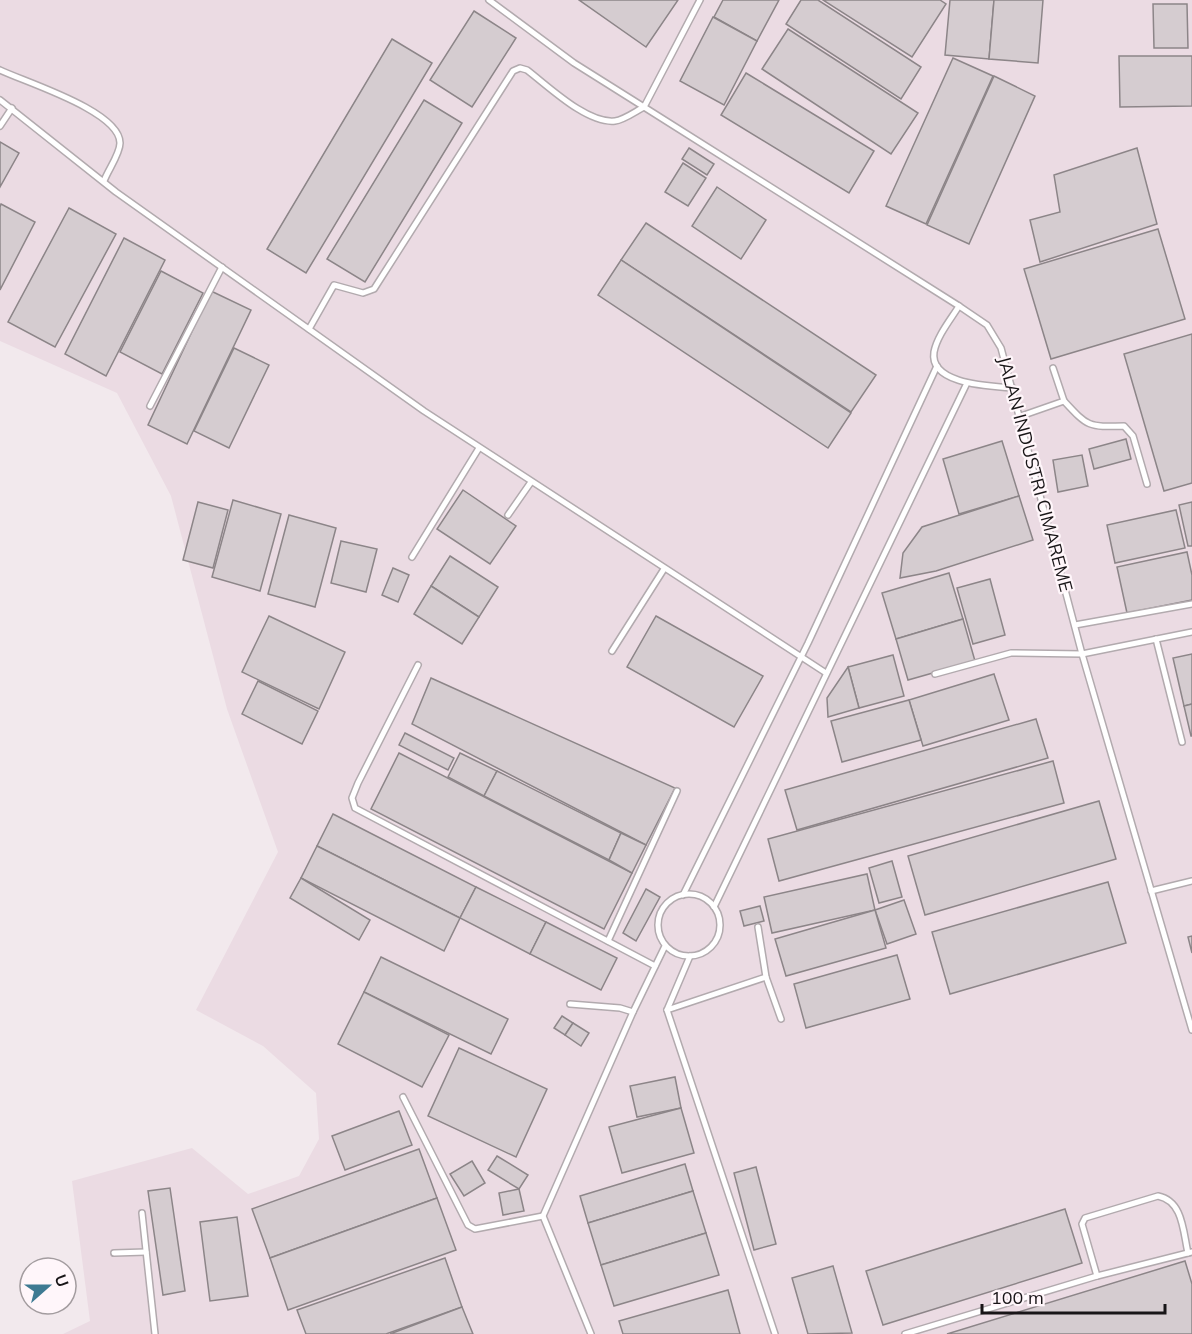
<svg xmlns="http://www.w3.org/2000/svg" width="1192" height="1334" viewBox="0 0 1192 1334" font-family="Mulish,sans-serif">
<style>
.built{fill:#ebdbe3}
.building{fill:#d5ccd0;stroke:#8c8588;stroke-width:1.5}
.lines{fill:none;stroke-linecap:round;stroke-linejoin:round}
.service-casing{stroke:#b2aaae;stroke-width:8}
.service{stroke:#fff;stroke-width:5}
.labels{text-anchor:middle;stroke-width:4.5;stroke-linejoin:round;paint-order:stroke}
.street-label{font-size:18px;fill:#181517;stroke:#fff6fa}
</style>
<rect width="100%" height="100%" fill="#f2e9ed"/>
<polygon class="built" points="0,0 1192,0 1192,1334 63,1334 90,1321 72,1181 192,1148 248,1194 299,1176 319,1139 316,1093 263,1046 196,1010 278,852 227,709 171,496 117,393 0,341"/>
<g class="building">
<polygon points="579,0 678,0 646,47"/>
<polygon points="723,0 779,0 757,41 714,17"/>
<polygon points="801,0 818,0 921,67 901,99 786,24"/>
<polygon points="823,0 940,0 946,4 912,57"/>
<polygon points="950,0 994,0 989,59 945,55"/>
<polygon points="994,0 1043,0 1038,63 989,59"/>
<polygon points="1153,4 1187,4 1188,48 1154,48"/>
<polygon points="474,11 516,38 472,107 430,80"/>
<polygon points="713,17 757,41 724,105 680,81"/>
<polygon points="788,29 918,113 891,154 762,69"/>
<polygon points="392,39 432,63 306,273 267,249"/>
<polygon points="1119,56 1192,56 1192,106 1120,107"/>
<polygon points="953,58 993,76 926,224 886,206"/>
<polygon points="746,73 874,151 849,193 721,115"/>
<polygon points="994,76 1035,96 969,244 927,225"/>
<polygon points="424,100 462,123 365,282 327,259"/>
<polygon points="0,142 19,153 0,187"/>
<polygon points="689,148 714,164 707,175 682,159"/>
<polygon points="1137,148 1157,224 1040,262 1030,220 1060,212 1054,175"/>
<polygon points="683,163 706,178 688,206 665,192"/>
<polygon points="717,187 766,220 741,259 692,226"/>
<polygon points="1,204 35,222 0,290 0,207"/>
<polygon points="69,208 116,234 55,347 8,322"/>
<polygon points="646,223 876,375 851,412 621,260"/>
<polygon points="1158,229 1185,319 1051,359 1024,269"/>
<polygon points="124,238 165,260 106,376 65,354"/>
<polygon points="621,260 851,413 828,448 598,295"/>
<polygon points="161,271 203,293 162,374 120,352"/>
<polygon points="211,291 251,310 187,444 148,425"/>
<polygon points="1192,334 1192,483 1164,491 1124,354"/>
<polygon points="234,348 269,365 229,448 194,431"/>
<polygon points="1126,439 1131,459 1094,469 1089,449"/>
<polygon points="1002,441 1019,496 959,514 943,459"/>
<polygon points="1082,455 1088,486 1058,492 1053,460"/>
<polygon points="463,490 516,526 490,564 437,529"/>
<polygon points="1019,496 1033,540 936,571 900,578 903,553 922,527"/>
<polygon points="233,500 281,514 260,591 212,577"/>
<polygon points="198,502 228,510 213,568 183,560"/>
<polygon points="1192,502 1192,546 1188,546 1179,505"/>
<polygon points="1176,510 1185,548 1115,563 1107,525"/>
<polygon points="289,515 336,528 315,607 268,594"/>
<polygon points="341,541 377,549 366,592 331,583"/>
<polygon points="1187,552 1192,575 1192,600 1127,613 1117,567"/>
<polygon points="450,556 498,587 479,617 431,586"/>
<polygon points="393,568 409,575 398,602 382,595"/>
<polygon points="949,573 963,619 896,639 882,593"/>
<polygon points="990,579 1005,635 973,644 957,588"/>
<polygon points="431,586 479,617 462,644 414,614"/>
<polygon points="269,616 345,652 319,709 242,672"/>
<polygon points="656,616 763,676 734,727 627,667"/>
<polygon points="963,619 975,661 908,680 896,639"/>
<polygon points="1192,654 1192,704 1184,706 1173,658"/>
<polygon points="893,655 904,696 859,708 848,667"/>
<polygon points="848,667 859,708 828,717 827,698"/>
<polygon points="994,674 1009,720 923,746 909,700"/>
<polygon points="431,678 675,788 646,845 412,724"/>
<polygon points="258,681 318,711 302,744 242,714"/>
<polygon points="909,700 921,740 842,762 831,721"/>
<polygon points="1192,704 1192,736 1191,736 1184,706"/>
<polygon points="1036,719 1048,758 797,830 785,790"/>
<polygon points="405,733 454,758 448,770 399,745"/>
<polygon points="399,753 632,873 604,929 371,809"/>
<polygon points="460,753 497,771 484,796 448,777"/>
<polygon points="1053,761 1064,803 779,881 768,839"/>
<polygon points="497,771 621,833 609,860 484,796"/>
<polygon points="1099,801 1116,859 925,915 908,856"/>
<polygon points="333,814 476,887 460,918 317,846"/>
<polygon points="621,833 646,845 632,873 609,860"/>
<polygon points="317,846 460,918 444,951 301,878"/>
<polygon points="892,861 902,897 879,903 869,868"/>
<polygon points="867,874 875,910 772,933 764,897"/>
<polygon points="301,878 370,920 359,940 290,898"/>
<polygon points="1108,882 1126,943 950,994 932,932"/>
<polygon points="476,887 546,922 530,954 460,918"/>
<polygon points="646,889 660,897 636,941 623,933"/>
<polygon points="904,900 916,934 887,944 875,910"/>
<polygon points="760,906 764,921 744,926 740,911"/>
<polygon points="875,910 886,948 786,976 775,939"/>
<polygon points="546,922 617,958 601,990 530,954"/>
<polygon points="1192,936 1192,953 1188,937"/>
<polygon points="897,955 910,999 806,1028 794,984"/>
<polygon points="381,957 508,1019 491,1054 364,992"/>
<polygon points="364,992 449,1035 422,1087 338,1044"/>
<polygon points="562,1016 573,1023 565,1035 554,1028"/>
<polygon points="573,1023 589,1033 581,1046 565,1035"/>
<polygon points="459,1048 547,1089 516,1157 428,1116"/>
<polygon points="675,1077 681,1108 637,1117 630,1086"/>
<polygon points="681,1108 694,1153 622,1173 609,1127"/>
<polygon points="399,1111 412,1145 345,1170 332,1136"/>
<polygon points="419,1149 437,1198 270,1258 252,1209"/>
<polygon points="497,1156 528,1175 519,1189 488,1170"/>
<polygon points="472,1161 485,1183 464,1196 450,1174"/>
<polygon points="685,1164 693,1191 588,1223 580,1196"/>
<polygon points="756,1167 776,1244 754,1250 734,1173"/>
<polygon points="170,1188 185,1291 163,1295 148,1191"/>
<polygon points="519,1189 524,1211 503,1215 499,1193"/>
<polygon points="693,1191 706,1233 601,1265 588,1223"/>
<polygon points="437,1198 456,1250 288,1310 270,1258"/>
<polygon points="1065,1209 1082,1263 883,1325 866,1271"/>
<polygon points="237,1217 248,1296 210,1301 200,1222"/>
<polygon points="706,1233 719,1275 614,1306 601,1265"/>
<polygon points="445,1258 462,1307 386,1334 306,1334 297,1310"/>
<polygon points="1185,1261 1192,1284 1192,1334 947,1334"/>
<polygon points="833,1266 852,1333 808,1334 792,1278"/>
<polygon points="728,1290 740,1334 623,1334 619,1321"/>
<polygon points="462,1307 473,1334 390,1334"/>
</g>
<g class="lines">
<defs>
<g id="service">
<polyline points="700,0 644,107 959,306 987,325 1001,348 1082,654 1192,1030"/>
<path d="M0,70C25,82 120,111 120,143C120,154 108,170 104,181"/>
<polyline points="0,100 116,192 424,411 826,673"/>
<polyline points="0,126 12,108"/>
<path d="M959,306C951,319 937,336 934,352C929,385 992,386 1013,388"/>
<path d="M309,329L334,285L363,293L374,289L513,71L520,68L527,70C548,86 587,124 615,121C624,120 636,111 644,107L574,63L489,0"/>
<path d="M1064,401C1088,427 1088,427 1124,426L1133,436L1147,484"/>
<polyline points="150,406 222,267"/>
<polyline points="1021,416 1064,401 1053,368"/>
<polyline points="508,515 531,482"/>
<polyline points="412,557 479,448"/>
<polyline points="1075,625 1192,604"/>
<polyline points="1156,639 1182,742"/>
<polyline points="612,651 664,569"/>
<polyline points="418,665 358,783 352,798 355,808 655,966"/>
<polyline points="935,674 1011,653 1082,654 1192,632"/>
<polyline points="1151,891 1192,881"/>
<circle cx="689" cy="925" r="31"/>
<polyline points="683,895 808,643 937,366"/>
<polyline points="714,907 967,383"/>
<polyline points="608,941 677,791"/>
<polyline points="690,956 667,1010 775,1334"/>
<polyline points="766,977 781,1019"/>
<polyline points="570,1004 620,1008 633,1012"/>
<polyline points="667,1010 766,977 758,927"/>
<polyline points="403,1097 468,1225 475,1229 543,1216"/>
<polyline points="142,1213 155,1334"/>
<polyline points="114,1253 146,1252"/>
<path d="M1097,1276L1082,1224L1085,1218L1158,1196C1183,1201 1183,1231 1188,1253"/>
<polyline points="591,1334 543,1216 633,1012 665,946"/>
<polyline points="905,1334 1097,1276 1192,1252"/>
</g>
</defs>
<use href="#service" class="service-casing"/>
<use href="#service" class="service"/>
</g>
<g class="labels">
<g class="street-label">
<text transform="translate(1035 474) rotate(75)" y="6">JALAN INDUSTRI CIMAREME</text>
</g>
</g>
<g transform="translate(48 1286) rotate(69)"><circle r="28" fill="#fff6fa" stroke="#a39c9f" stroke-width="1.5"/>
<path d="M0-4.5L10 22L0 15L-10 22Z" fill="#3e7a92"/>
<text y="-9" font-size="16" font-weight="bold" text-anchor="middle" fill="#181517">U</text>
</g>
<path d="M982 1304v9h183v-9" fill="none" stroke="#181517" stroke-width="3"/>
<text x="991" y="1304" font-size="18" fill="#181517" stroke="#fff6fa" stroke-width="4.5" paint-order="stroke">100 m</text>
</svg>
